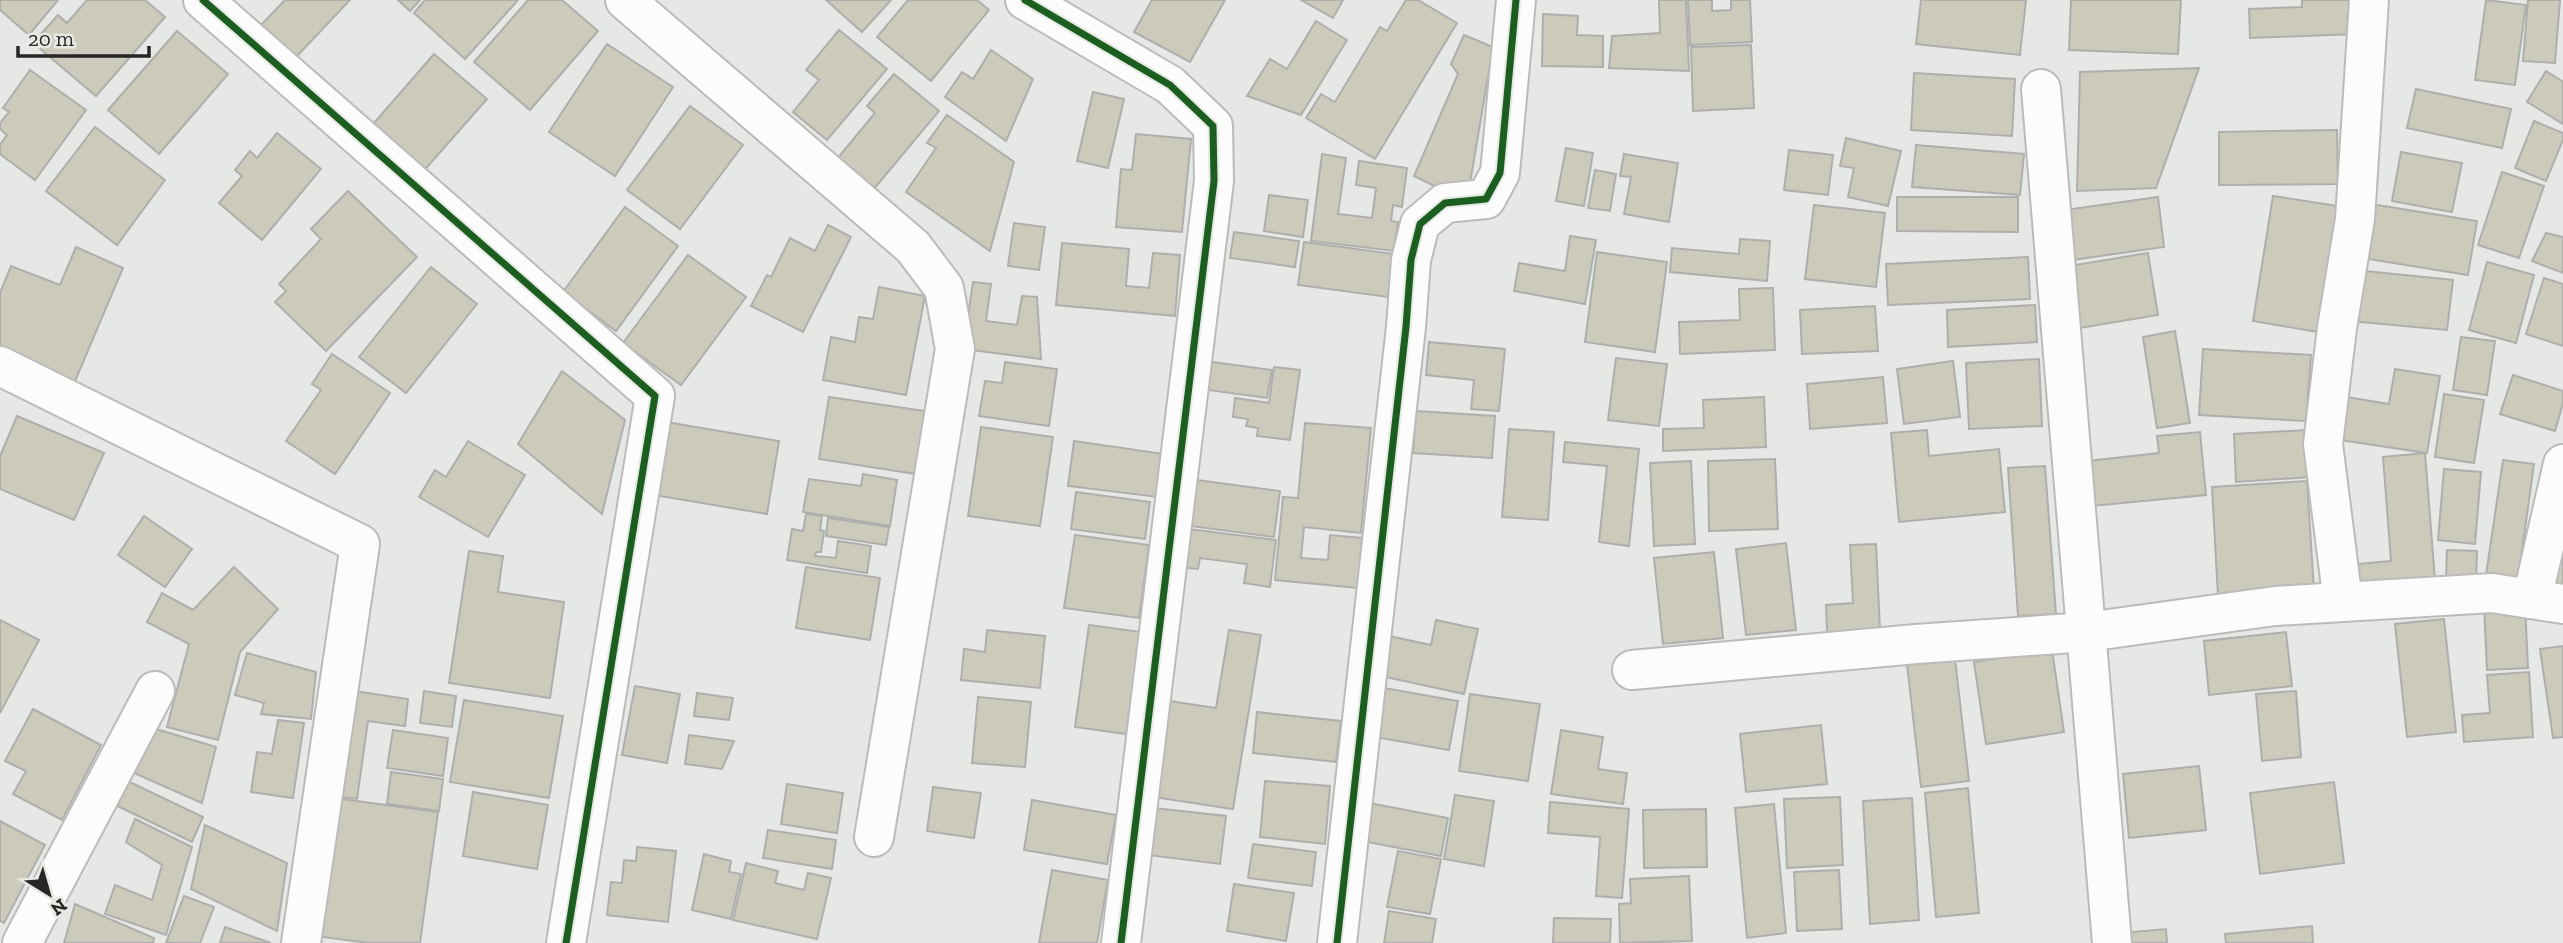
<svg xmlns="http://www.w3.org/2000/svg" width="2563" height="943" viewBox="0 0 2563 943" font-family="'Zilla Slab',serif">
<style>
.building{fill:#cccaba;stroke:#aeafad;stroke-width:2}
.lines{fill:none;stroke-linecap:round;stroke-linejoin:round}
.street-casing{stroke:#bbbcba;stroke-width:42}
.street{stroke:#fbfcfb;stroke-width:38}
.cycleway-casing{stroke:#e6e9e4;stroke-width:11}
.cycleway{stroke:#1b5e20;stroke-width:7}
</style>
<rect width="100%" height="100%" fill="#e6e8e5"/>
<g class="building">
<polygon points="0,0 58,0 29,35 0,10"/>
<polygon points="87,0 145,0 165,17 96,96 33,43 58,15 67,23"/>
<polygon points="285,0 350,0 296,57 261,25"/>
<polygon points="398,0 420,0 410,11"/>
<polygon points="425,0 518,0 465,59 414,13"/>
<polygon points="528,0 562,0 598,31 530,110 474,62"/>
<polygon points="826,0 891,0 862,32"/>
<polygon points="908,0 977,0 989,10 931,81 877,37"/>
<polygon points="1152,0 1225,0 1190,62 1134,32"/>
<polygon points="1301,0 1343,0 1333,18"/>
<polygon points="1406,0 1418,0 1457,23 1375,159 1306,118 1321,94 1335,102 1380,27 1387,31"/>
<polygon points="1659,0 1686,0 1689,71 1609,68 1612,36 1660,33"/>
<polygon points="1688,0 1712,0 1712,11 1731,10 1731,0 1750,0 1752,42 1690,45"/>
<polygon points="1921,0 2026,0 2020,55 1916,44"/>
<polygon points="2071,0 2181,0 2178,54 2069,50"/>
<polygon points="2302,0 2354,0 2355,34 2250,38 2249,9 2302,7"/>
<polygon points="2486,0 2526,5 2515,85 2475,80"/>
<polygon points="2528,0 2560,0 2555,63 2523,61"/>
<polygon points="1543,14 1578,16 1577,35 1603,36 1603,67 1542,66"/>
<polygon points="1316,21 1347,40 1301,115 1247,96 1270,59 1287,69"/>
<polygon points="839,30 887,69 827,140 793,112 819,80 806,70"/>
<polygon points="177,31 228,74 159,154 108,110"/>
<polygon points="1464,35 1493,47 1470,183 1459,198 1414,176 1458,74 1451,64"/>
<polygon points="607,44 673,87 615,176 549,132"/>
<polygon points="1751,45 1754,108 1693,111 1691,47"/>
<polygon points="991,50 1033,79 1006,141 945,97 962,72 973,79"/>
<polygon points="434,54 487,99 420,175 368,130"/>
<polygon points="2199,68 2156,188 2077,191 2080,72"/>
<polygon points="30,70 86,110 35,180 0,154 0,145 7,135 0,129 0,123 9,112 3,108"/>
<polygon points="2546,71 2563,82 2563,124 2527,102"/>
<polygon points="1914,73 2015,79 2012,136 1911,130"/>
<polygon points="894,74 939,111 873,190 837,159 875,113 867,106"/>
<polygon points="2416,89 2511,109 2502,148 2407,128"/>
<polygon points="1093,92 1124,99 1108,168 1077,161"/>
<polygon points="690,106 743,145 680,229 627,190"/>
<polygon points="947,115 1014,162 990,251 906,192 936,148 927,143"/>
<polygon points="2534,121 2563,133 2563,140 2546,181 2515,168"/>
<polygon points="95,127 165,180 117,245 46,191"/>
<polygon points="2337,130 2338,184 2219,185 2219,132"/>
<polygon points="277,133 321,169 262,240 219,203 242,176 235,170 250,151 257,158"/>
<polygon points="1136,134 1191,139 1182,232 1116,227 1121,169 1132,170"/>
<polygon points="1846,138 1901,151 1888,206 1848,197 1854,168 1840,166"/>
<polygon points="1916,145 2024,154 2020,195 1912,187"/>
<polygon points="1566,148 1593,153 1584,206 1556,201"/>
<polygon points="1789,150 1833,155 1828,195 1784,190"/>
<polygon points="2401,152 2462,163 2452,212 2392,201"/>
<polygon points="1322,154 1346,158 1338,214 1372,218 1376,188 1356,185 1359,161 1407,168 1402,207 1393,205 1391,221 1398,222 1394,251 1311,241"/>
<polygon points="1624,154 1678,163 1669,222 1624,214 1631,177 1620,176"/>
<polygon points="1595,170 1616,174 1610,211 1588,208"/>
<polygon points="2502,172 2544,186 2519,258 2478,245"/>
<polygon points="348,191 417,257 326,351 275,302 286,291 279,284 321,239 311,229"/>
<polygon points="1269,195 1308,200 1303,237 1264,231"/>
<polygon points="2273,196 2338,206 2318,332 2253,321"/>
<polygon points="1897,197 2018,197 2018,232 1897,231"/>
<polygon points="2158,197 2164,247 2072,260 2065,210"/>
<polygon points="2365,203 2477,221 2468,275 2356,257"/>
<polygon points="1814,205 1885,213 1876,287 1805,279"/>
<polygon points="625,207 678,246 616,331 563,292"/>
<polygon points="1014,223 1045,227 1039,270 1008,266"/>
<polygon points="828,225 851,237 803,332 751,306 767,275 771,277 790,238 815,251"/>
<polygon points="1234,232 1299,241 1295,267 1230,258"/>
<polygon points="2546,233 2563,237 2563,273 2532,261"/>
<polygon points="1570,236 1596,240 1585,304 1514,291 1519,263 1565,271"/>
<polygon points="1740,239 1770,241 1767,281 1670,272 1672,248 1739,254"/>
<polygon points="1304,242 1394,254 1388,297 1298,285"/>
<polygon points="1062,243 1129,249 1126,286 1149,288 1153,253 1180,255 1175,316 1056,305"/>
<polygon points="76,247 123,268 73,386 0,356 0,293 11,266 60,285"/>
<polygon points="1597,252 1667,262 1655,352 1585,342"/>
<polygon points="2148,253 2158,315 2073,329 2063,267"/>
<polygon points="688,255 746,297 681,385 623,343"/>
<polygon points="2028,257 2030,299 1888,305 1886,264"/>
<polygon points="2487,262 2534,275 2516,343 2469,330"/>
<polygon points="431,267 477,304 406,393 359,357"/>
<polygon points="2355,270 2453,280 2447,330 2350,321"/>
<polygon points="2544,278 2563,284 2563,346 2526,334"/>
<polygon points="973,282 991,284 986,321 1017,325 1022,296 1037,297 1041,359 963,349"/>
<polygon points="879,287 925,296 906,395 823,380 831,337 855,342 859,317 873,319"/>
<polygon points="1773,288 1775,350 1680,354 1679,322 1740,320 1739,289"/>
<polygon points="2035,305 2037,342 1948,347 1947,310"/>
<polygon points="1875,306 1878,351 1802,354 1800,310"/>
<polygon points="2175,331 2190,423 2157,428 2143,337"/>
<polygon points="2461,337 2495,341 2487,395 2453,390"/>
<polygon points="1429,342 1505,349 1499,411 1471,409 1474,380 1426,375"/>
<polygon points="2203,349 2311,355 2306,421 2199,415"/>
<polygon points="332,354 390,393 335,474 286,441 321,390 312,384"/>
<polygon points="1616,358 1667,364 1659,426 1608,420"/>
<polygon points="2039,359 2042,426 1969,429 1966,363"/>
<polygon points="1953,361 1960,417 1904,424 1897,369"/>
<polygon points="1005,362 1057,369 1049,426 979,416 985,381 1002,383"/>
<polygon points="1212,362 1272,370 1267,398 1208,390"/>
<polygon points="1274,367 1300,370 1290,440 1257,436 1258,428 1246,426 1248,419 1233,417 1235,398 1269,403"/>
<polygon points="2395,369 2440,376 2427,453 2333,439 2340,396 2389,404"/>
<polygon points="562,371 625,420 602,514 518,444"/>
<polygon points="2513,375 2563,391 2563,403 2555,431 2500,414"/>
<polygon points="1883,377 1887,423 1810,429 1807,384"/>
<polygon points="2444,394 2484,400 2474,463 2435,457"/>
<polygon points="829,397 925,411 916,474 819,459"/>
<polygon points="1764,397 1766,447 1663,451 1663,429 1704,428 1703,400"/>
<polygon points="1416,411 1495,416 1492,458 1413,453"/>
<polygon points="17,416 104,453 74,520 0,489 0,456"/>
<polygon points="666,422 779,441 767,514 654,495"/>
<polygon points="1305,423 1371,428 1361,533 1304,527 1301,558 1328,560 1330,535 1362,538 1358,588 1275,580 1283,497 1298,498"/>
<polygon points="981,427 1053,437 1040,526 968,516"/>
<polygon points="1509,429 1554,432 1548,520 1502,517"/>
<polygon points="1927,430 1929,456 1999,449 2005,512 1899,522 1891,433"/>
<polygon points="2307,430 2311,477 2236,482 2234,434"/>
<polygon points="2200,432 2206,495 2092,506 2088,461 2159,453 2157,436"/>
<polygon points="468,441 525,475 488,537 419,497 435,470 446,477"/>
<polygon points="1074,441 1164,454 1158,497 1068,486"/>
<polygon points="1565,442 1639,449 1629,546 1599,542 1607,466 1563,462"/>
<polygon points="2425,453 2435,580 2349,588 2347,565 2391,561 2383,457"/>
<polygon points="1775,459 1778,529 1709,531 1708,461"/>
<polygon points="2503,460 2534,464 2518,580 2486,575"/>
<polygon points="1691,461 1695,544 1654,546 1650,463"/>
<polygon points="2045,466 2056,614 2018,616 2008,468"/>
<polygon points="2444,469 2481,472 2475,544 2438,540"/>
<polygon points="863,474 897,480 890,526 803,512 809,479 861,486"/>
<polygon points="1189,479 1280,491 1274,537 1183,525"/>
<polygon points="2307,481 2314,591 2218,596 2212,487"/>
<polygon points="1076,492 1150,502 1145,539 1071,529"/>
<polygon points="806,514 822,516 820,530 824,531 821,552 816,552 815,556 836,558 838,541 871,546 867,573 787,560 792,529 803,531"/>
<polygon points="144,516 192,549 165,587 118,555"/>
<polygon points="828,518 889,527 886,545 826,536"/>
<polygon points="1181,528 1276,540 1270,587 1244,583 1247,564 1200,558 1198,569 1176,567"/>
<polygon points="1075,535 1149,545 1139,618 1064,608"/>
<polygon points="1786,543 1796,630 1746,635 1736,549"/>
<polygon points="1876,544 1880,630 1827,632 1826,605 1853,603 1850,545"/>
<polygon points="2563,548 2563,586 2543,578"/>
<polygon points="2447,550 2477,551 2476,580 2446,579"/>
<polygon points="469,551 503,556 498,592 564,602 550,698 449,683"/>
<polygon points="1714,552 1723,638 1663,644 1654,558"/>
<polygon points="234,567 278,609 240,652 218,740 167,727 189,644 147,622 162,593 193,610"/>
<polygon points="806,567 880,578 870,640 796,628"/>
<polygon points="2525,604 2528,668 2487,670 2484,605"/>
<polygon points="2444,619 2456,732 2407,737 2395,624"/>
<polygon points="0,620 39,640 0,713"/>
<polygon points="1436,620 1478,629 1464,694 1381,676 1389,636 1431,645"/>
<polygon points="1089,625 1141,632 1126,734 1075,727"/>
<polygon points="987,630 1045,636 1040,688 961,680 964,649 985,652"/>
<polygon points="1229,630 1261,635 1233,809 1147,796 1162,700 1216,708"/>
<polygon points="2286,632 2292,686 2209,695 2204,641"/>
<polygon points="2563,646 2563,737 2553,738 2540,649"/>
<polygon points="2052,650 2064,732 1986,744 1974,662"/>
<polygon points="247,653 316,672 311,719 261,714 264,703 235,695"/>
<polygon points="1955,659 1969,781 1921,787 1907,664"/>
<polygon points="2529,672 2533,737 2464,742 2462,715 2490,713 2487,675"/>
<polygon points="635,686 680,694 667,763 622,755"/>
<polygon points="1384,688 1458,701 1449,750 1375,737"/>
<polygon points="341,689 408,699 405,726 368,721 357,799 326,795"/>
<polygon points="424,691 456,696 452,727 420,723"/>
<polygon points="2296,691 2301,757 2262,761 2256,694"/>
<polygon points="697,693 733,698 729,720 694,716"/>
<polygon points="1470,694 1540,704 1528,781 1459,771"/>
<polygon points="978,697 1031,702 1025,767 972,763"/>
<polygon points="464,700 563,716 549,798 450,782"/>
<polygon points="33,709 101,745 62,820 13,794 26,771 5,761"/>
<polygon points="1257,712 1341,721 1336,762 1253,753"/>
<polygon points="278,720 304,723 293,798 251,792 257,752 272,754"/>
<polygon points="1821,725 1827,784 1746,792 1740,734"/>
<polygon points="156,729 216,747 202,803 134,773"/>
<polygon points="393,730 448,738 443,776 387,768"/>
<polygon points="1561,730 1603,737 1598,769 1627,773 1623,804 1551,794"/>
<polygon points="689,735 734,741 722,769 685,764"/>
<polygon points="2199,766 2206,830 2129,838 2123,774"/>
<polygon points="391,772 443,779 439,811 387,804"/>
<polygon points="117,776 203,817 192,842 105,800"/>
<polygon points="1265,781 1330,786 1325,844 1260,837"/>
<polygon points="2334,782 2344,863 2260,874 2250,793"/>
<polygon points="787,784 843,793 837,833 781,824"/>
<polygon points="933,787 981,793 974,838 927,831"/>
<polygon points="1968,788 1979,913 1936,917 1925,793"/>
<polygon points="473,792 548,805 537,869 463,856"/>
<polygon points="1455,795 1494,801 1484,866 1444,859"/>
<polygon points="327,797 438,812 420,943 368,943 308,935"/>
<polygon points="1840,797 1843,865 1787,868 1784,799"/>
<polygon points="1912,798 1919,920 1870,924 1863,801"/>
<polygon points="1032,800 1116,815 1107,864 1024,850"/>
<polygon points="1550,802 1629,809 1622,898 1596,896 1600,837 1548,833"/>
<polygon points="1369,803 1448,818 1441,856 1362,841"/>
<polygon points="1774,804 1786,933 1747,938 1735,808"/>
<polygon points="1154,808 1226,816 1220,864 1148,855"/>
<polygon points="1706,809 1707,867 1644,868 1643,810"/>
<polygon points="135,819 192,847 166,935 105,914 115,885 152,900 162,865 126,842"/>
<polygon points="0,821 45,845 4,923 0,921"/>
<polygon points="205,825 287,863 277,931 191,889"/>
<polygon points="768,830 836,840 832,869 763,858"/>
<polygon points="1253,844 1316,852 1312,886 1248,878"/>
<polygon points="637,847 676,851 668,922 607,915 611,882 622,883 624,860 636,861"/>
<polygon points="1398,851 1441,859 1430,914 1387,907"/>
<polygon points="704,854 731,861 729,872 741,874 731,919 692,910"/>
<polygon points="746,863 778,871 775,883 804,890 808,873 831,878 817,939 733,920"/>
<polygon points="1052,870 1108,880 1097,943 1039,943"/>
<polygon points="1839,870 1842,929 1797,931 1794,872"/>
<polygon points="1689,876 1692,941 1620,943 1619,904 1631,903 1630,879"/>
<polygon points="1234,884 1294,893 1286,941 1227,931"/>
<polygon points="184,896 214,907 200,943 166,943"/>
<polygon points="75,904 154,938 153,943 64,943"/>
<polygon points="1389,911 1436,919 1432,943 1384,943"/>
<polygon points="1554,918 1611,919 1610,943 1553,943"/>
<polygon points="2312,926 2313,943 2226,943 2225,934"/>
<polygon points="225,927 271,943 220,943"/>
<polygon points="2166,929 2167,943 2122,943 2122,933"/>
</g>
<g class="lines">
<defs>
<g id="street">
<polyline points="203,0 655,396 566,943"/>
<polyline points="625,0 913,247 944,288 955,349 874,837"/>
<polyline points="1025,0 1170,85 1213,126 1214,181 1121,943"/>
<polyline points="2041,89 2112,943"/>
<polyline points="0,366 360,544 301,943"/>
<polyline points="2532,599 2563,464"/>
<polyline points="2343,602 2323,444 2337,328 2355,219 2369,0"/>
<polyline points="1632,670 1916,644 2087,632 2275,606 2492,593 2563,604"/>
<polyline points="22,943 155,691"/>
<polyline points="1337,943 1406,327 1411,260 1420,224 1445,203 1486,199 1500,173 1516,0"/>
</g>
</defs>
<use href="#street" class="street-casing"/>
<use href="#street" class="street"/>
<defs>
<g id="cycleway">
<polyline points="203,0 655,396 566,943"/>
<polyline points="1025,0 1170,85 1213,126 1214,181 1121,943"/>
<polyline points="1337,943 1406,327 1411,260 1420,224 1445,203 1486,199 1500,173 1516,0"/>
</g>
</defs>
<use href="#cycleway" class="cycleway-casing"/>
<use href="#cycleway" class="cycleway"/>
</g>
<g transform="translate(49 894) rotate(143)" stroke="#e6e9e4" stroke-width="5" paint-order="stroke">
<path d="M0-5L12 26L0 18L-12 26Z" fill="#262725"/>
<text y="-10" font-size="19" font-weight="bold" text-anchor="middle" fill="#262725">N</text>
</g>
<path d="M18 46v10h131v-10" fill="none" stroke="#262725" stroke-width="3.5"/>
<text x="28" y="46" font-size="21" fill="#262725" stroke="#e6e9e4" stroke-width="5" paint-order="stroke">20 m</text>
</svg>
